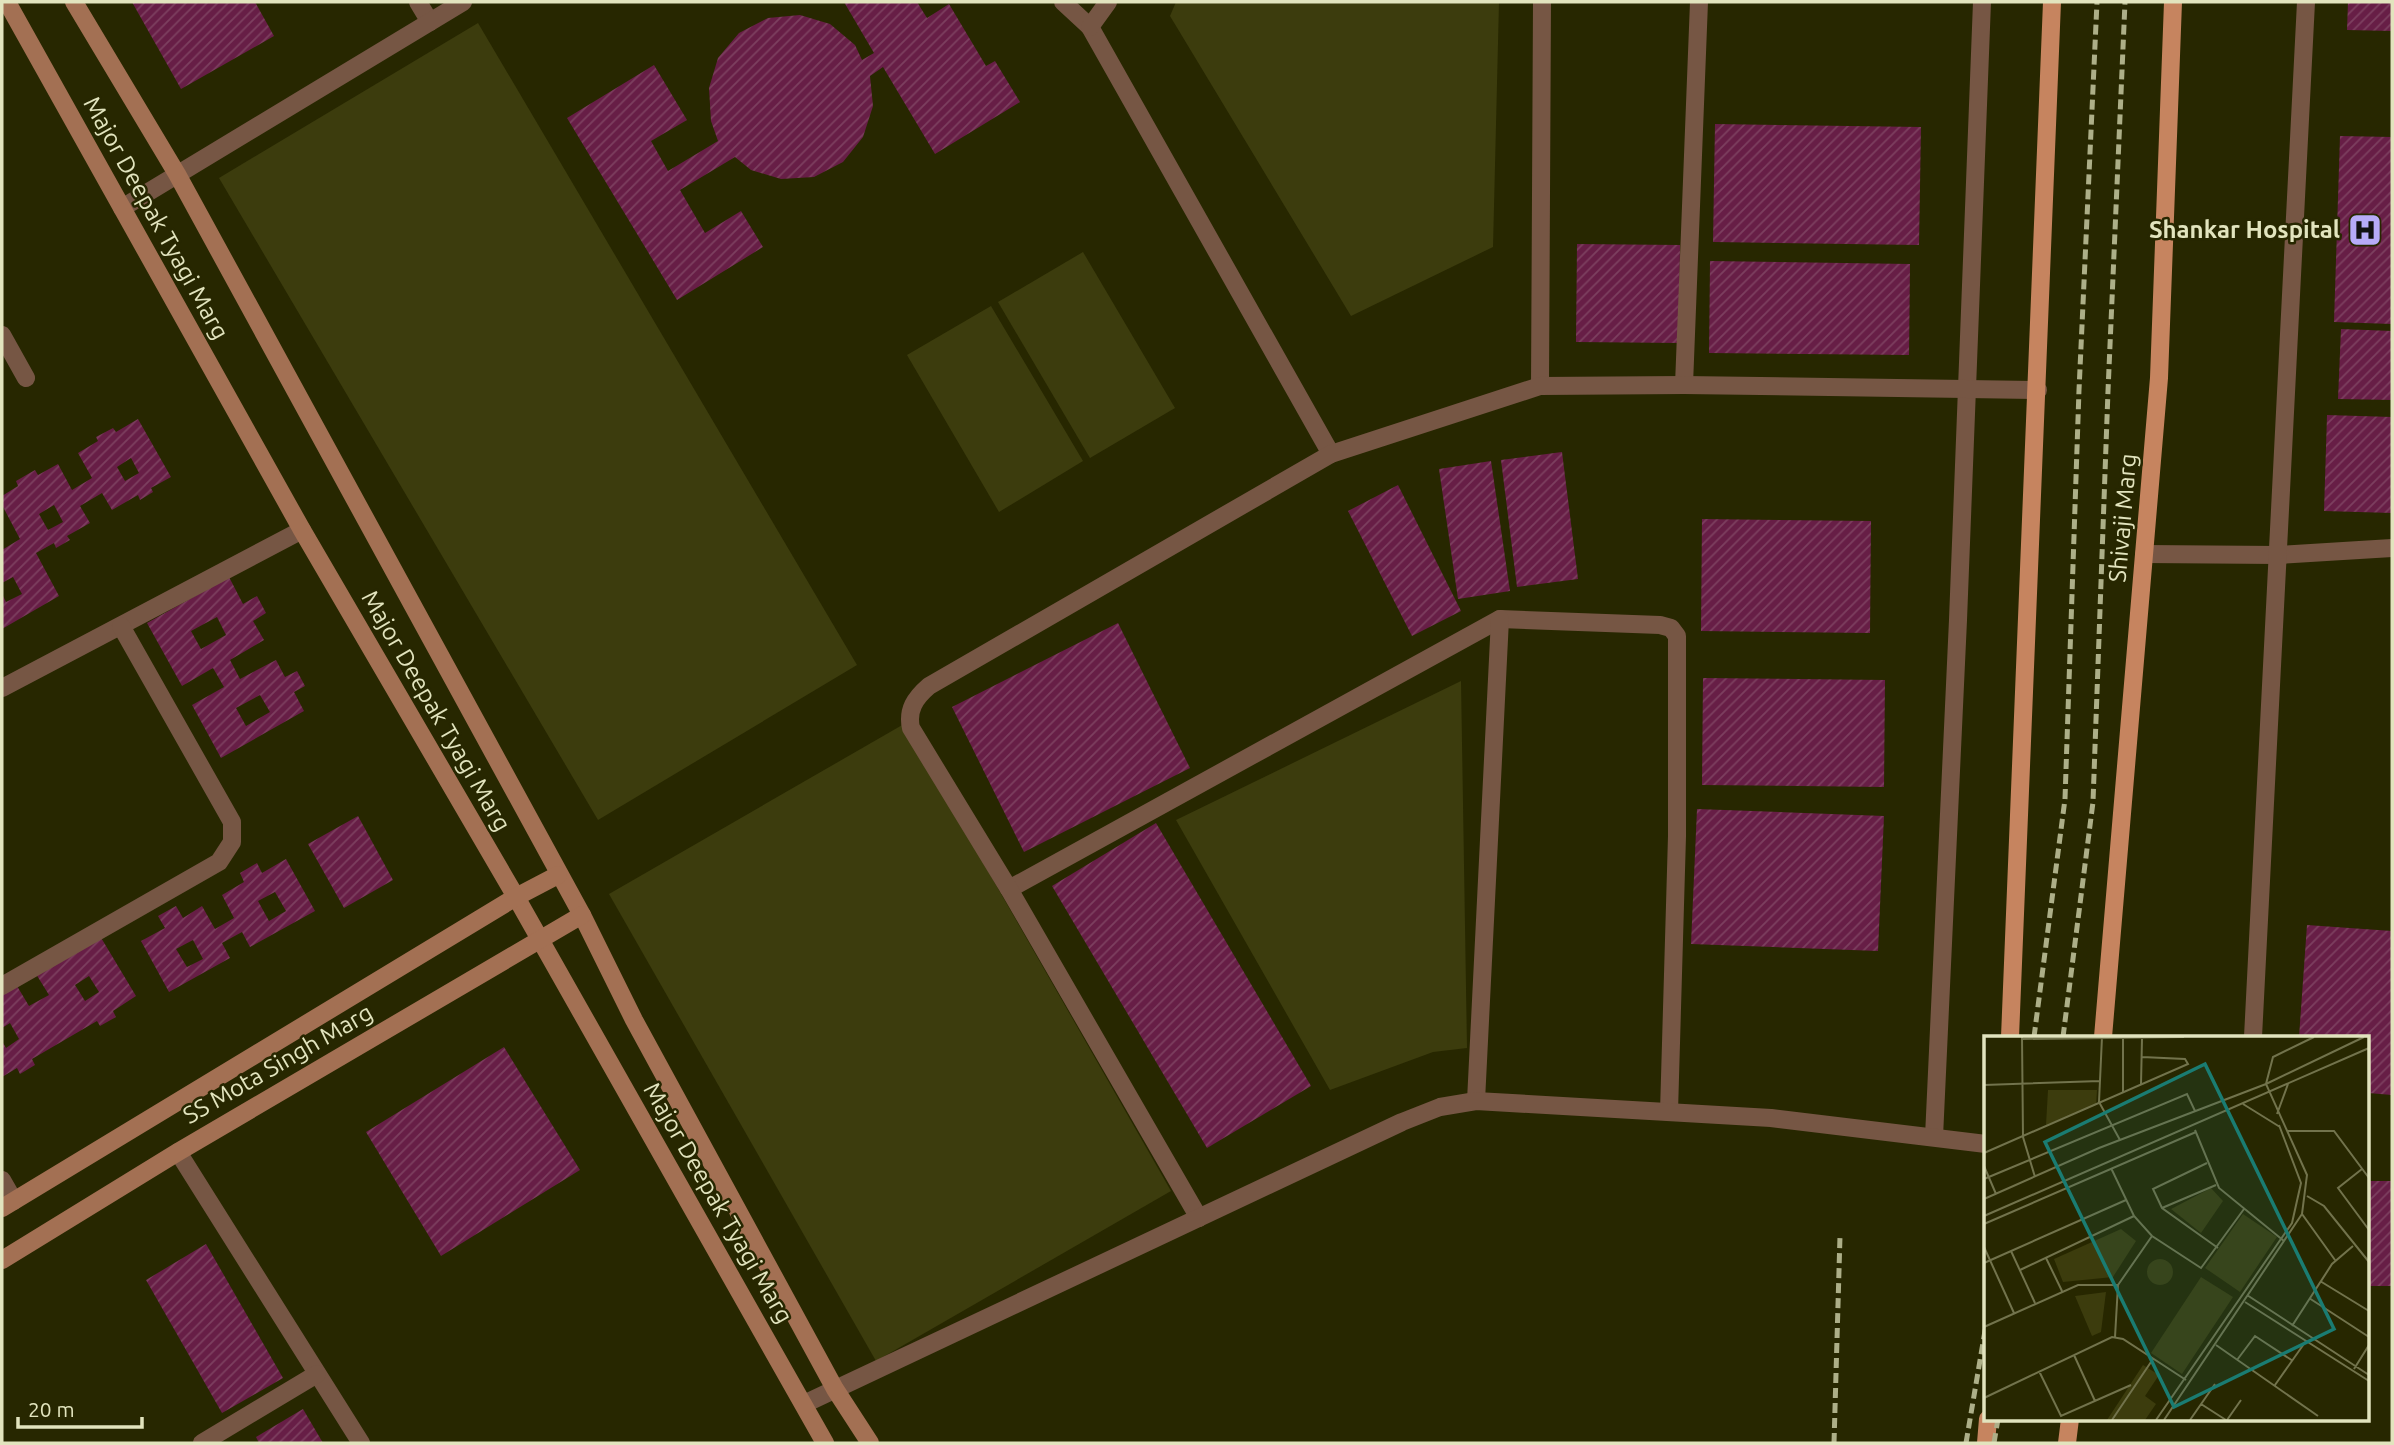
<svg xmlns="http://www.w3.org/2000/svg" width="2394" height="1445" viewBox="0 0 2394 1445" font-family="Ubuntu,sans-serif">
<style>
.park{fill:#3c3c0d}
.building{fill:url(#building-hatch);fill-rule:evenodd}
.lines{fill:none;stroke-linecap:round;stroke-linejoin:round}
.street{stroke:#765644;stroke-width:18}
.secondary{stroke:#a37053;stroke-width:18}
.primary{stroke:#c6845f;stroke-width:18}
.rail{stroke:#adaf88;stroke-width:5;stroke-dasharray:10 5;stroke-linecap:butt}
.labels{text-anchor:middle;stroke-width:5;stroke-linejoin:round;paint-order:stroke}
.street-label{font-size:24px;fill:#e2e4be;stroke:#272700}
.poi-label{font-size:24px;font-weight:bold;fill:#e2e4be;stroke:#272700;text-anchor:end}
.inset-road{fill:none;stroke:#72734c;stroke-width:2}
.view{fill:#1a7c72;fill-opacity:0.15;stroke:#1a7c72;stroke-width:3.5}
.inset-edge{fill:none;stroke:#e2e4be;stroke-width:3.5}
</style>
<defs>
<pattern id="building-hatch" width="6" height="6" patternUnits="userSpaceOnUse" patternTransform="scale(1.75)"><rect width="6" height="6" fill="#671e46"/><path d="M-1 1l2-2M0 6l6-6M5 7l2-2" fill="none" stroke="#7c3f5f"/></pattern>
</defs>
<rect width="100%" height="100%" fill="#272700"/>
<g class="park">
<polygon points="1176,2 1499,2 1493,247 1351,316 1170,16"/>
<polygon points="478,23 857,665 598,820 219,178"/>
<polygon points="1083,252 1175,408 1090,458 998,302"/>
<polygon points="991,306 1083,461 999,512 907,355"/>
<polygon points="1461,681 1467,1048 1433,1052 1330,1090 1176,820"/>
<polygon points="904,724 1171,1191 876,1361 609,894"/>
</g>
<g class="building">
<polygon points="132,2 255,2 274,36 181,89"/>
<polygon points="844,2 917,2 927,18 949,4 986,66 995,61 1020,102 935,154 883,67 870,76 873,106 863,137 843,162 814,177 781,179 751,170 735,157 680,190 705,233 741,211 763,247 677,300 567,118 654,65 687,120 651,141 668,171 718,141 711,121 709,88 718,58 739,33 768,18 800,15 830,24 855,45 862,60 874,53"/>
<polygon points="2348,2 2392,2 2392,31 2347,30"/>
<polygon points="1715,124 1921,127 1919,245 1713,242"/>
<polygon points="2340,136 2392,137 2392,324 2334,322"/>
<polygon points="1577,244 1680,245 1679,343 1576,342"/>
<polygon points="1710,261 1910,264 1909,355 1709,353"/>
<polygon points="2341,329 2392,331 2392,400 2338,399"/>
<polygon points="2327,415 2392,417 2392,513 2324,511"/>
<path d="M138,419L171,477L151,488L153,492L140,500L138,495L112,510L102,493L80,506L90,523L67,536L70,540L56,548L54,543L36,553L59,596L2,629V594L6,602L22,594L13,577L2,583V550L20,539L2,505V496L18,486L16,481L35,470L38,475L58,464L72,490L92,478L78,453L98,441L96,437L113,428L116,432ZM131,458L139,473L125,481L117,467ZM54,505L63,522L48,530L39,514Z"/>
<polygon points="1562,452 1578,579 1517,587 1501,460"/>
<polygon points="1491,461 1510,591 1458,599 1439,469"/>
<polygon points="1398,485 1461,611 1412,636 1348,511"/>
<polygon points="1702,519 1871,521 1870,633 1701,631"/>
<path d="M229,577L243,604L257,596L266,613L253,621L264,640L230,660L240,679L276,660L285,677L297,671L305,686L294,692L304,711L221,758L192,705L224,687L213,668L182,686L147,623ZM217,617L226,635L201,649L191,631ZM260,695L270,712L246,726L236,708Z"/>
<polygon points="1118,623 1190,768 1024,852 952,707"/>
<polygon points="1703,678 1885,680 1884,787 1702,785"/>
<polygon points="1697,809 1884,816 1878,951 1691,944"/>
<polygon points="358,816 393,880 344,908 308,844"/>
<polygon points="1156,823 1311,1086 1207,1148 1052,886"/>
<path d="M286,859L315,911L250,947L242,932L222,943L230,958L169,992L141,941L165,928L158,916L176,906L183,918L202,906L215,929L234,918L222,895L244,882L240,873L257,863L262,873ZM275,892L286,911L269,921L258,901ZM193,940L203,959L187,967L176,949Z"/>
<polygon points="2307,925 2392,931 2392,1095 2368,1093 2368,1037 2299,1037"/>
<path d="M100,936L136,996L113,1011L116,1017L100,1026L97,1021L32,1059L35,1065L20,1074L17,1068L2,1077V1041L6,1048L19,1039L10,1023L2,1028V995L17,986L29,1006L49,995L36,974ZM89,976L99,992L85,1001L75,985Z"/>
<polygon points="504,1047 580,1170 441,1256 366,1132"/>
<rect x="2368" y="1181" width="24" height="105"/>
<polygon points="206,1244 283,1378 222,1413 146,1280"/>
<polygon points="303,1409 323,1443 259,1443 256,1437"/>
</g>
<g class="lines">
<g class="street">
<polyline points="418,2 430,22"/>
<polyline points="1063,2 1090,27 1331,454"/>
<polyline points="1090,27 1108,2"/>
<polyline points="122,208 463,2"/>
<polyline points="2,335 26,378"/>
<polyline points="1684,385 1699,2"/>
<polyline points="1540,386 1542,2"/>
<polyline points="2144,554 2279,555 2392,548"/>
<polyline points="2,688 302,530"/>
<polyline points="1009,889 1500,619 1660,625 1671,628 1677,636 1677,836 1669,1112"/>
<polyline points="2,986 219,862 232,842 232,822 121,626"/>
<polyline points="2253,1037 2306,2"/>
<polyline points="1476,1101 1500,619"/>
<polyline points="1934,1137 1958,620 1982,2"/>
<polyline points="178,1152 361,1443"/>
<polyline points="2,1180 14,1201"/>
<path d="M1199,1218L1009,889L911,728C907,710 915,698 929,686L1331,454L1540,386L1684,385L2038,390"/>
<polyline points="804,1404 1402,1122 1440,1107 1476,1101 1771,1118 1986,1144"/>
<polyline points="202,1443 317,1374"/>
</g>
<g class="secondary">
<polyline points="7,2 302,530 516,897 825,1443"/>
<polyline points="74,2 177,174 582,915 634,1020 835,1389 870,1443"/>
<polyline points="2,1208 516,897 558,875"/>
<polyline points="2,1260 178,1152 582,915"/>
</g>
<g class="primary">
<polyline points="2010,1037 2052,2"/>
<polyline points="2103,1037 2159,378 2173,2"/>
<polyline points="1986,1443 1988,1419"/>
<polyline points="2067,1443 2070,1419"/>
</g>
<g class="rail">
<polyline points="2034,1037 2065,799 2079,390 2097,2"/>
<polyline points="2063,1037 2093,802 2108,391 2125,2"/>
<polyline points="1834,1443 1840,1236"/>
<polyline points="1966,1443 1986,1325"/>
<polyline points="1994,1443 1998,1419"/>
</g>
</g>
<defs>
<symbol id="hospital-square" viewBox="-11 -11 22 22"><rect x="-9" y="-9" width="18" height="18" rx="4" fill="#b7abf8" stroke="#272700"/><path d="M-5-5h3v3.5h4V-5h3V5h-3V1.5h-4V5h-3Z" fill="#111"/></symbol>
</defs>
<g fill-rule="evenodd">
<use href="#hospital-square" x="2346" y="211" width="38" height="38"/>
</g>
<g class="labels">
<g class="street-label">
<text transform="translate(156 218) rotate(61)" y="8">Major Deepak Tyagi Marg</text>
<text transform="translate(2123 518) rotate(-85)" y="8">Shivaji Marg</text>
<text transform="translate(436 711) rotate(60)" y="8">Major Deepak Tyagi Marg</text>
<text transform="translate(278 1064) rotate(-30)" y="8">SS Mota Singh Marg</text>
<text transform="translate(718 1203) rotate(60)" y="8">Major Deepak Tyagi Marg</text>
</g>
<g class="poi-label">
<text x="2340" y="238">Shankar Hospital</text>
</g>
</g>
<g transform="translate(1984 1036)">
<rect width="385" height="385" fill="#272700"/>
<path d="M64,54H113L112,69L62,89ZM227,152L239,165L217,197L187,173ZM259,178L293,201L256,256L221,232ZM137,193L152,205L129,241L79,246L70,223ZM163 236a13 13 0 1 1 26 0a13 13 0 1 1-26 0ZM217,241L249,261L198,338L167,317ZM122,256L117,296L108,300L91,260ZM159,329L175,339L161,360L172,368L161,384H123Z" fill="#3c3c0d"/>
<path class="inset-road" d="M38,1L39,101L51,141M118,1L115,66L136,104M38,3L200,1M139,3V56M157,48L158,3M0,49L116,45M259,68L296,91M293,78L304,48M211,94L235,152L300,205M303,95H350L385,142M0,117L204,28L201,23L158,21M223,127L169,153L178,172L234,212M0,130L12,158M127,132L150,180L168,200L217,232L260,173M378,133L354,152L385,194M0,143L203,58L211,75M323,160L340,170L385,226M0,163L115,112L282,48L380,1M178,172L232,149M318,178L351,224M0,180L385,12M0,188L212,96M0,211L30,277M27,215L51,267M62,222L78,255M0,227L142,164M36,234L150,180M336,245L385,275M263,259L385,339M325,262L385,301M261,266L385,345M308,290L348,228L369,210M0,291L94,249H134M131,301L134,249L168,200M232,309L334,380M90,319L111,365M253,324L271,300L309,325M370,333L385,309M55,335L77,380L147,349M291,349L322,305M0,362L128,301L139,303L202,344M217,368L242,384M128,384L169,323M172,384L308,187L317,147L295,89M180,384L318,178L323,139L282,48L289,21L330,1M206,384L231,348M243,384L257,364"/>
<path class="view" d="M221,28L350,293L190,371L61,106Z"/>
<rect width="385" height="385" class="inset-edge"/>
</g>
<rect width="2394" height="1445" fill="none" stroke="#e2e4be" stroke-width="7"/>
<path d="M18 1417v10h124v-10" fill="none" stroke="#e2e4be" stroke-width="3.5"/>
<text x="28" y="1417" font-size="21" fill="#e2e4be" stroke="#272700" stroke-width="5" paint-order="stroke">20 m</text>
</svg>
